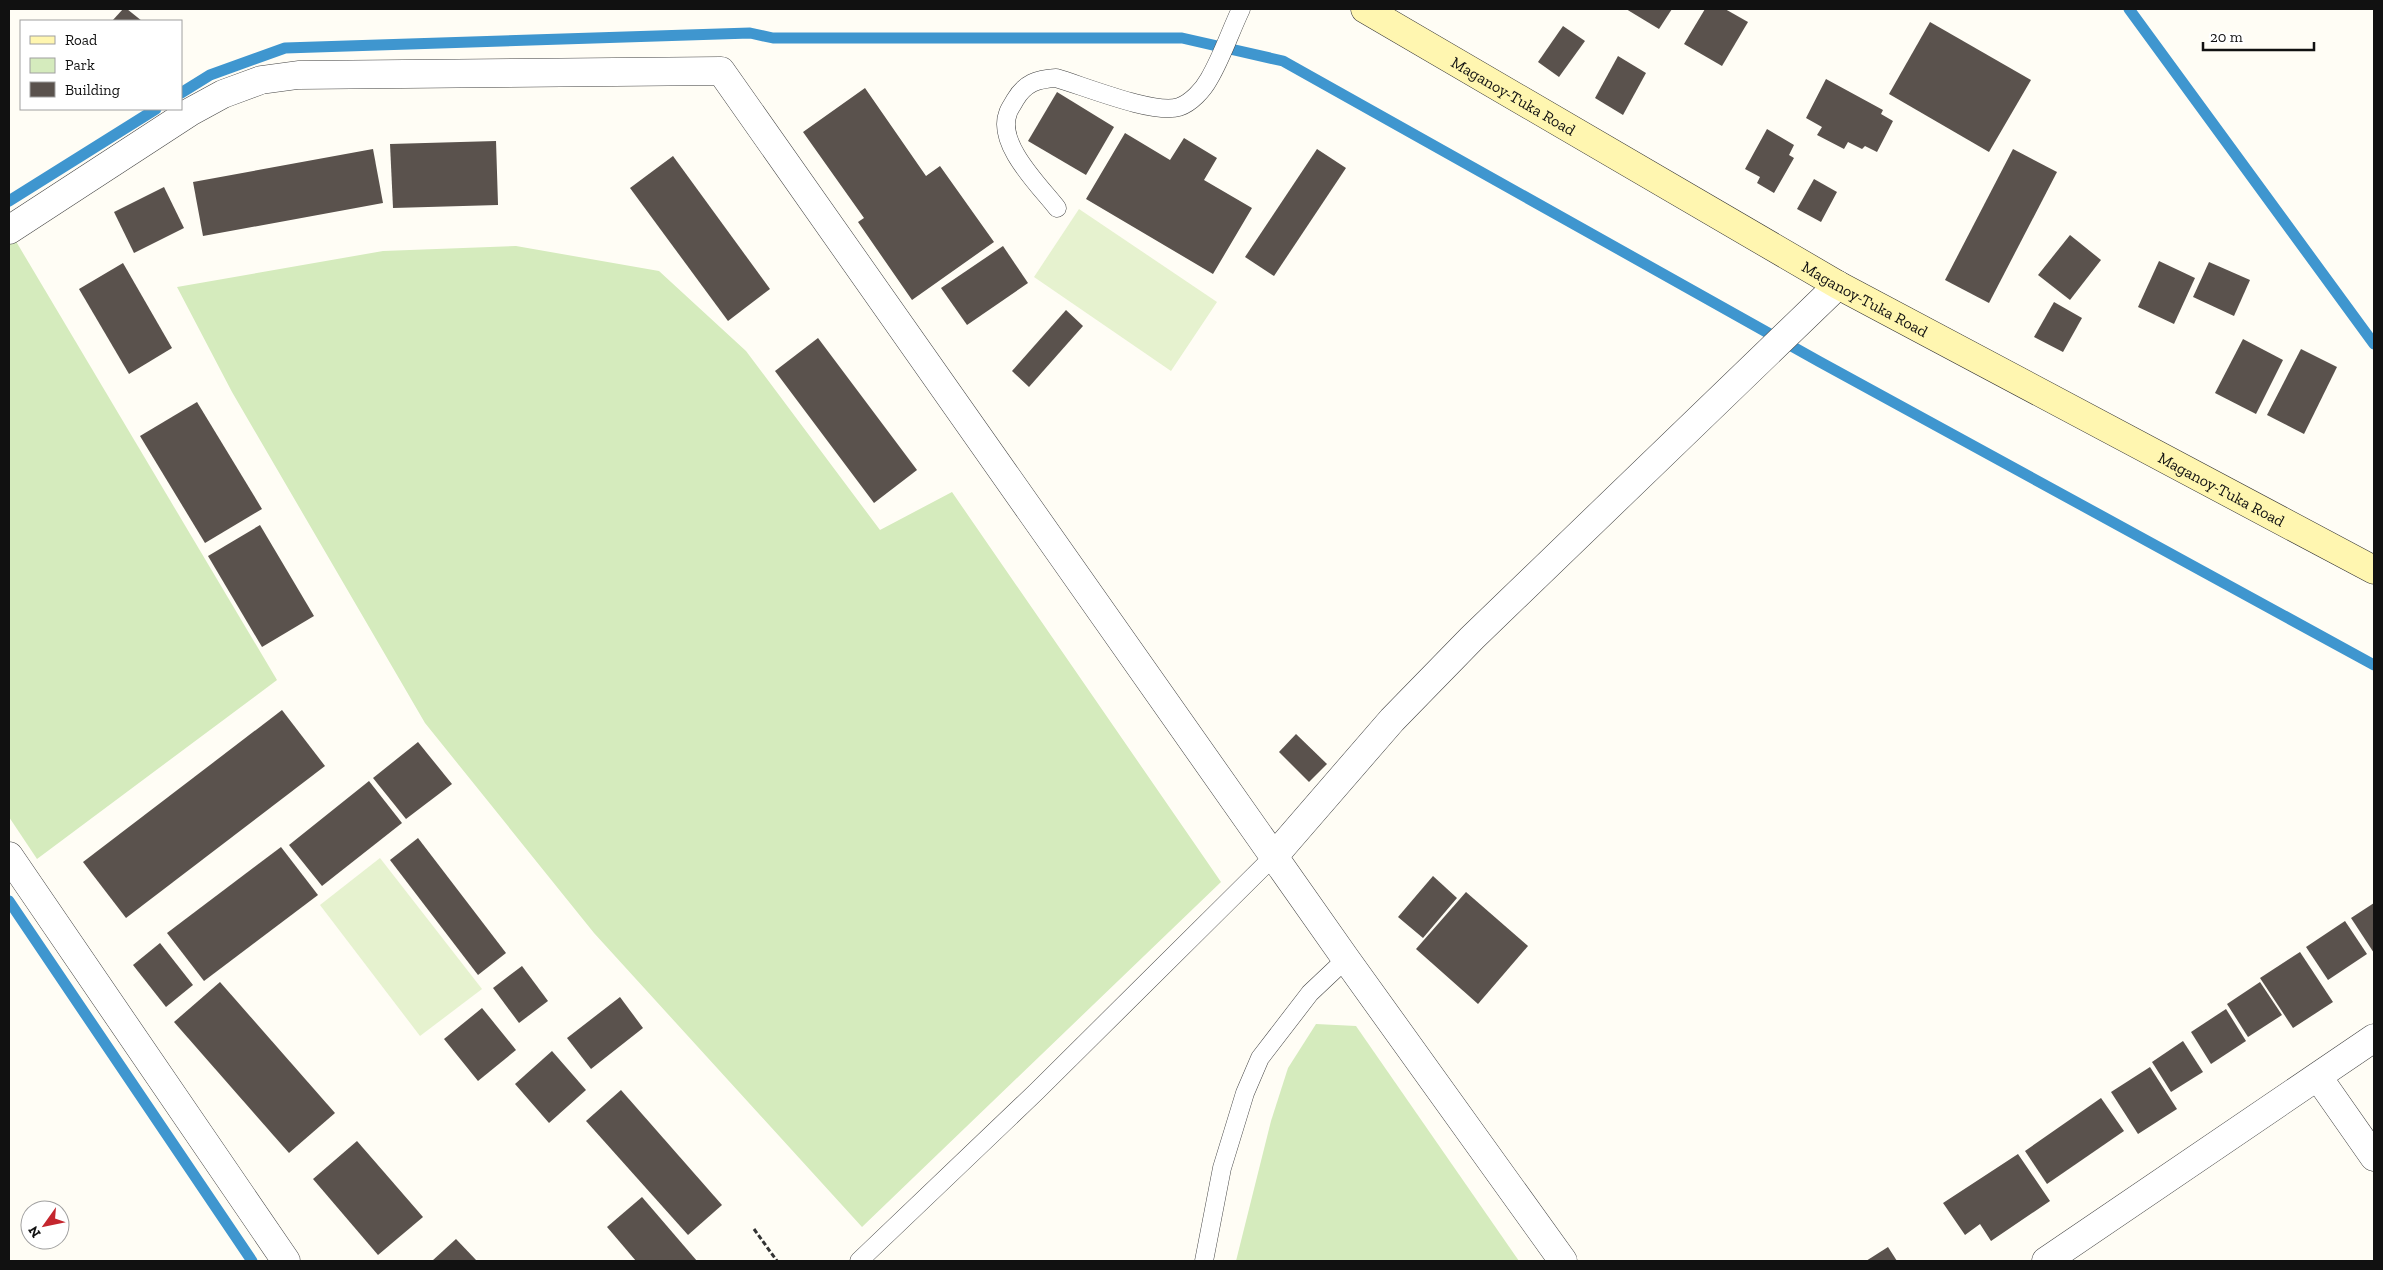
<svg xmlns="http://www.w3.org/2000/svg" width="2383" height="1270" viewBox="0 0 2383 1270" font-family="'Zilla Slab',serif">
<style>
.green{fill:#d5ebbd}
.pitch{fill:#e6f2cf}
.lines{fill:none;stroke-linecap:round;stroke-linejoin:round}
.stream{stroke:#3f96cf;stroke-width:11}
.building{fill:#5a524d}
.service-casing{stroke:#444;stroke-width:19}
.minor-casing{stroke:#444;stroke-width:29}
.secondary-casing{stroke:#333;stroke-width:29}
.path{stroke:#333;stroke-width:3;stroke-dasharray:5 2.5;stroke-linecap:butt}
.service{stroke:#fff;stroke-width:18}
.minor{stroke:#fff;stroke-width:28}
.secondary{stroke:#fff6b0;stroke-width:28}
.labels{text-anchor:middle;stroke-width:5;stroke-linejoin:round;paint-order:stroke}
.street-label{font-size:16px;fill:#111;stroke:#fff}
</style>
<rect width="100%" height="100%" fill="#fffdf5"/>
<g class="green">
<polygon points="14,238 277,680 37,859 9,817 9,242"/>
<polygon points="516,246 659,271 746,351 880,530 952,492 1221,882 862,1227 594,933 425,723 232,392 177,287 383,251"/>
<polygon points="1316,1024 1356,1026 1519,1261 1236,1261 1271,1121 1288,1068"/>
</g>
<g class="pitch">
<polygon points="1079,209 1217,302 1171,371 1034,277"/>
<polygon points="380,858 482,989 420,1036 320,905"/>
</g>
<g class="lines">
<g class="stream">
<polyline points="2129,9 2374,344"/>
<polyline points="181,93 210,75 285,48 750,33 773,38 1182,38 1283,61 1820,362 2374,665"/>
<polyline points="9,201 156,109"/>
<polyline points="9,901 252,1261"/>
</g>
</g>
<g class="building">
<polygon points="123,9 127,9 142,21 112,21"/>
<polygon points="1626,9 1672,9 1659,29"/>
<polygon points="1705,9 1725,9 1748,22 1722,66 1684,44"/>
<polygon points="1930,22 2031,80 1989,152 1889,94"/>
<polygon points="1563,26 1585,41 1559,77 1538,62"/>
<polygon points="1618,56 1646,73 1623,115 1595,98"/>
<polygon points="1826,79 1883,110 1881,114 1893,121 1877,152 1865,146 1862,149 1848,142 1844,149 1817,135 1822,127 1806,118"/>
<polygon points="865,88 926,176 940,166 994,242 912,300 858,222 864,218 803,132"/>
<polygon points="1057,92 1114,127 1086,175 1028,141"/>
<polygon points="1767,129 1794,145 1789,155 1794,158 1774,193 1757,183 1760,177 1745,169"/>
<polygon points="1125,133 1170,160 1184,138 1217,158 1204,180 1252,208 1213,274 1086,199"/>
<polygon points="496,141 498,205 393,208 390,144"/>
<polygon points="373,149 383,203 203,236 193,182"/>
<polygon points="1317,149 1346,168 1274,276 1245,257"/>
<polygon points="2013,149 2057,172 1989,303 1945,280"/>
<polygon points="673,156 770,289 728,321 630,188"/>
<polygon points="1814,179 1837,192 1821,222 1797,209"/>
<polygon points="164,187 184,228 134,253 114,212"/>
<polygon points="2070,235 2101,260 2070,300 2038,275"/>
<polygon points="1003,246 1028,283 967,325 941,288"/>
<polygon points="2159,261 2195,278 2174,324 2138,307"/>
<polygon points="2209,262 2250,280 2234,316 2193,297"/>
<polygon points="123,263 172,348 129,374 79,289"/>
<polygon points="2054,302 2082,318 2063,352 2034,337"/>
<polygon points="1066,310 1083,326 1029,387 1012,371"/>
<polygon points="818,338 917,470 874,503 775,371"/>
<polygon points="2243,339 2283,360 2256,414 2215,393"/>
<polygon points="2301,349 2337,367 2304,434 2267,415"/>
<polygon points="197,402 262,509 205,543 140,436"/>
<polygon points="260,525 314,616 262,647 208,556"/>
<polygon points="282,710 325,766 126,918 83,862"/>
<polygon points="1296,734 1327,764 1309,782 1279,752"/>
<polygon points="418,742 452,784 406,819 373,778"/>
<polygon points="369,781 402,823 322,886 289,845"/>
<polygon points="418,838 506,953 478,975 390,860"/>
<polygon points="281,847 318,895 204,981 167,933"/>
<polygon points="1433,876 1457,898 1423,938 1398,917"/>
<polygon points="1466,892 1528,946 1478,1004 1416,949"/>
<polygon points="2374,903 2374,953 2351,918"/>
<polygon points="2345,921 2367,954 2328,980 2306,947"/>
<polygon points="160,943 193,985 166,1007 133,965"/>
<polygon points="2300,952 2333,1002 2293,1028 2260,978"/>
<polygon points="522,966 548,1001 519,1023 493,988"/>
<polygon points="220,982 335,1113 289,1153 174,1022"/>
<polygon points="2260,982 2282,1015 2248,1037 2227,1004"/>
<polygon points="620,997 643,1028 591,1069 567,1038"/>
<polygon points="482,1008 516,1050 478,1081 444,1039"/>
<polygon points="2226,1009 2246,1041 2211,1064 2191,1032"/>
<polygon points="2183,1041 2203,1072 2171,1092 2152,1062"/>
<polygon points="552,1051 586,1090 549,1123 515,1084"/>
<polygon points="2150,1067 2177,1109 2138,1134 2111,1092"/>
<polygon points="621,1090 722,1205 688,1235 586,1121"/>
<polygon points="2101,1098 2124,1131 2047,1184 2025,1151"/>
<polygon points="357,1141 423,1217 378,1255 313,1179"/>
<polygon points="2018,1154 2050,1201 1991,1241 1980,1224 1965,1235 1943,1203"/>
<polygon points="642,1197 697,1261 636,1261 607,1227"/>
<polygon points="456,1239 477,1261 432,1261"/>
<polygon points="1888,1247 1897,1261 1866,1261"/>
</g>
<g class="lines">
<defs>
<g id="service">
<path d="M1057,208C1040,186 996,144 1008,113C1009,109 1013,104 1015,100C1025,83 1037,79 1056,78C1084,86 1154,115 1179,107C1191,103 1203,90 1209,79C1222,57 1230,32 1241,9"/>
<polyline points="859,1261 1036,1092 1275,855"/>
<polyline points="1204,1261 1222,1168 1245,1093 1260,1058 1310,993 1346,959"/>
</g>
<g id="minor">
<polyline points="9,230 190,112 223,94 261,80 298,75 721,71 1346,959 1563,1261"/>
<polyline points="1275,855 1392,720 1472,638 1838,285"/>
<polyline points="9,856 286,1261"/>
<polyline points="2318,1077 2374,1157"/>
<polyline points="2046,1261 2374,1038"/>
</g>
<g id="secondary">
<path id="s1" d="M1365,9L1838,285L2374,570"/>
</g>
</defs>
<use href="#service" class="service-casing"/>
<use href="#minor" class="minor-casing"/>
<use href="#secondary" class="secondary-casing"/>
<polyline class="path" points="754,1229 777,1261"/>
<use href="#service" class="service"/>
<use href="#minor" class="minor"/>
<use href="#secondary" class="secondary"/>
</g>
<g class="labels">
<g class="street-label">
<text dy="6" stroke="none"><textPath href="#s1" startOffset="172">Maganoy-Tuka Road</textPath></text>
<text dy="6" stroke="none"><textPath href="#s1" startOffset="578">Maganoy-Tuka Road</textPath></text>
<text dy="6" stroke="none"><textPath href="#s1" startOffset="982">Maganoy-Tuka Road</textPath></text>
</g>
</g>
<rect width="2383" height="1270" fill="none" stroke="#111111" stroke-width="20"/>
<rect x="20" y="20" width="162" height="90" fill="#ffffff" stroke="#a0a0a0"/>
<rect x="30" y="36" width="25" height="8" fill="#fff6b0" stroke="#a0a0a0"/>
<text x="65" y="45" font-size="15" fill="#111111">Road</text>
<rect x="30" y="58" width="25" height="15" fill="#d5ebbd" stroke="#a0a0a0"/>
<text x="65" y="70" font-size="15" fill="#111111">Park</text>
<rect x="30" y="82" width="25" height="15" fill="#5a524d" stroke="#a0a0a0"/>
<text x="65" y="95" font-size="15" fill="#111111">Building</text>
<g transform="translate(45 1225) rotate(237)"><circle r="24" fill="#ffffff" stroke="#a0a0a0"/>
<path d="M0-4L9 19L0 12L-9 19Z" fill="#c4262e"/>
<text y="-8" font-size="14" font-weight="bold" text-anchor="middle" fill="#111111">N</text>
</g>
<path d="M2203 42v8h111v-8" fill="none" stroke="#111111" stroke-width="2.5"/>
<text x="2210" y="42" font-size="15" fill="#111111" stroke="#ffffff" stroke-width="4" paint-order="stroke">20 m</text>
</svg>
